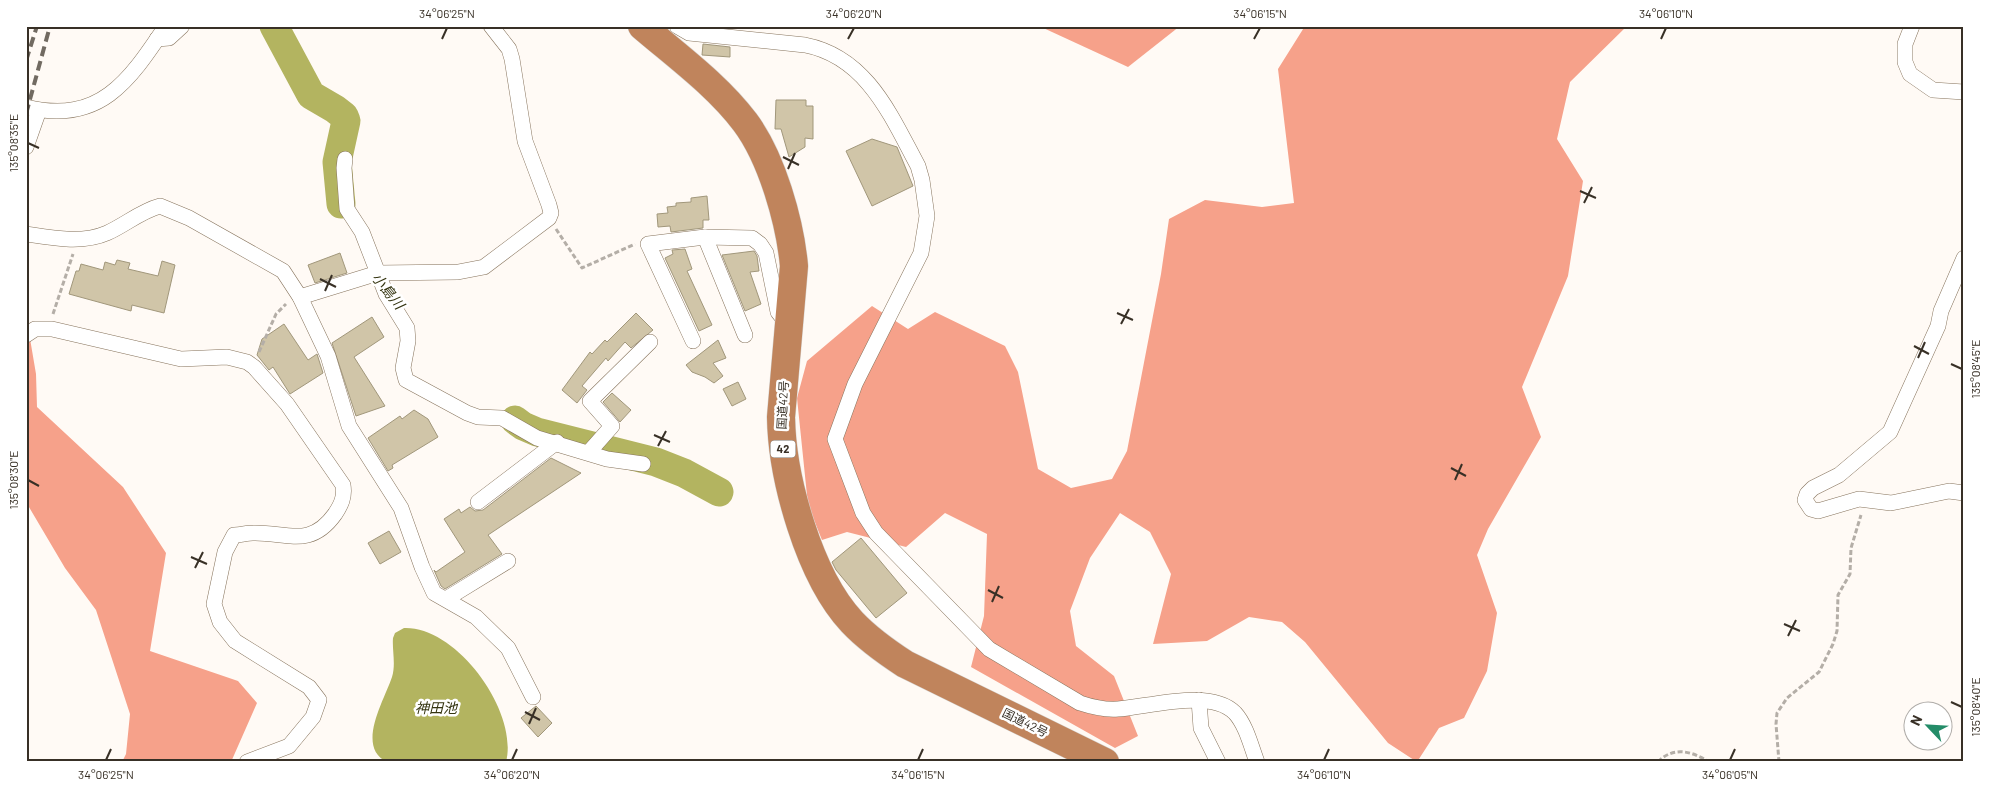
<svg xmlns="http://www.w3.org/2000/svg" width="1990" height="788" viewBox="0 0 1990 788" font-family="Barlow,'Noto Sans JP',sans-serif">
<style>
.forest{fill:#f6a18a}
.water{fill:#b3b460}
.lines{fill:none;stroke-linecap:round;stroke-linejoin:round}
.river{stroke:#b3b460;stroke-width:29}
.building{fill:#d0c5a8;stroke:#a1977b}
.street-casing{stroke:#87745d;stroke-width:16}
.highway-casing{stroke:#d7d6d4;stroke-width:29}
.path{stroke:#b4aea7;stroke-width:3;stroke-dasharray:5 2.5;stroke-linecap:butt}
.street{stroke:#fff;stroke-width:15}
.highway{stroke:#c0845c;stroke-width:28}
.rail{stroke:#716a61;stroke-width:4;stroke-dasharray:10 5;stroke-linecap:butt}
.ticks{fill:none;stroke:#383026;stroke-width:2}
.labels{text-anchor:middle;stroke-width:5;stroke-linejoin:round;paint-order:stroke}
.shield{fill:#fff;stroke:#746e67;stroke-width:1}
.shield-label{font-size:11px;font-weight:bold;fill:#383026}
.street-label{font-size:12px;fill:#383026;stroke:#fff}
.water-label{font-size:14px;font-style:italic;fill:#343410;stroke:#fff}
.neatline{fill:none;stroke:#383026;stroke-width:2}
.ticks-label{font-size:12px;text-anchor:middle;fill:#383026}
</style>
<rect width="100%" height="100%" fill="#fffaf5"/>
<g class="forest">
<polygon points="1039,26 1180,26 1128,67"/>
<polygon points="1305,26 1627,26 1570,82 1557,139 1583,181 1568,276 1522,387 1541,437 1488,529 1477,555 1497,613 1487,671 1464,718 1439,728 1417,762 1388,743 1305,642 1282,622 1249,617 1207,641 1153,644 1171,574 1150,532 1120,513 1090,558 1070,611 1076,646 1114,676 1138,736 1115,748 971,667 984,616 987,534 945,513 906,547 847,532 822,540 808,505 797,398 807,361 872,306 908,329 935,312 1005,346 1018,372 1038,469 1071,488 1112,479 1127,451 1161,274 1169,219 1205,200 1262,207 1294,203 1278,69"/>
<polygon points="26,315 36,374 37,407 123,487 166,553 150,651 238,681 257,703 231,762 122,762 126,754 130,714 96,610 65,568 26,502"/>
</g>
<path class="water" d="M404,628C457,626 519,712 506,762H387C355,747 385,699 392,677C396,664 392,650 393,638L395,633Z"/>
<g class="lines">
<g class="river">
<polyline points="274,26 311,95 335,109 344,116 346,121 337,162 341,204"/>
<polyline points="515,420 523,426 537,432 656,462 684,473 719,492"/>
</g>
</g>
<g class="building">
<polygon points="703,44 730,47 730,57 702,55"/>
<polygon points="776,100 806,100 806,106 813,106 813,139 805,138 805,147 789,157 781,129 775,129"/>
<polygon points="872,139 897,147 913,186 872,206 846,151"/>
<polygon points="707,196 709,220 703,220 703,228 671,232 670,226 658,227 657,214 668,213 667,207 676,206 676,203 691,202 691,198"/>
<polygon points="685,249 692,269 687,271 712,325 699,331 665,258 673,254 672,250"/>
<polygon points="754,251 757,256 759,271 750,272 761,304 745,311 722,255"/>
<polygon points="340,253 347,273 315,283 308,265"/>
<polygon points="117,260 130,263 128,269 158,276 162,261 175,265 164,313 132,305 131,311 69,294 76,271 79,271 81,264 103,270 105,262 115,265"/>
<polygon points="636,313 653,330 631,348 625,342 608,361 606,358 582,386 587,390 577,403 562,390 590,352 592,354 605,340 607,342"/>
<polygon points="372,317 384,337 354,357 385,406 356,416 332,343"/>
<polygon points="284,324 308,360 317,354 323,373 290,394 273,367 269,370 257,355 262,339"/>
<polygon points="718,340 726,358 713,363 723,376 714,383 705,377 692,372 686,365"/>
<polygon points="738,382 746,399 732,406 723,389"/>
<polygon points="612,393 631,410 620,422 603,402"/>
<polygon points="414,410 428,419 438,437 392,465 393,468 388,471 368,438 400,416 402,419"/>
<polygon points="551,458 581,473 488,535 502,554 445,589 441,586 434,570 436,572 465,552 444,519 459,509 461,513 470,507 475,511 483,510"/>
<polygon points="389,531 401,552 380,564 368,543"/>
<polygon points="861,538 907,593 876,618 836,570 832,562"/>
<polygon points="536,706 552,723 538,737 521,718"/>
</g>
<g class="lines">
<defs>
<g id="street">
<path d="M677,26L689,33L805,45C867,57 891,116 918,166L922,180L927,216L921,253L855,384L835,439L863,513L876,533L989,649L1080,703C1092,707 1105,710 1118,709C1148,707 1211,688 1235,713C1246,725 1251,746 1257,762"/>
<polyline points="1912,26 1905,44 1905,62 1910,74 1933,90 1964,92"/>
<polyline points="157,39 169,38 182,26"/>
<path d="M26,107C100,125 129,81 166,26"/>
<polyline points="26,147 39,110"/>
<polyline points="345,159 344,168 347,209 362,232 386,294 407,328 408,341 403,368 406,380 467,413 478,417 502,418 537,438 607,459 643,464"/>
<path d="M26,234C52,238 82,244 107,233C125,225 141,211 160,206L189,218L283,271L300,297L328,356L349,426L401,508L422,567L434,593L476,617L508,648L533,697"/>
<polyline points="705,237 745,335"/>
<polyline points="1964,258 1941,311 1938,326 1890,432 1839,475 1813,488 1807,494 1805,500 1811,509 1818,511 1859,499 1891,503 1949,491 1964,493"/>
<polyline points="300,297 378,273 458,272 484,267 549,218 551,213 549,205 525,141 512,59 509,49 491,26"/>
<path d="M26,335L35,329H52L181,359L227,357L247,362L254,367L287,404L343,485C345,497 341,505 335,514C310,549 287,532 253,533C247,533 240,535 234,535L225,552L214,604L220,622L235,641L309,687L319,700L313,717L289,746L247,762"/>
<polyline points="693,341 648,244 705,237 752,238 760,244 766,253 778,312 785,321"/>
<polyline points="589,452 612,426 590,401 650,342"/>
<polyline points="478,502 557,442"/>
<polyline points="446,599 508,561"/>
<polyline points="1199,700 1201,728 1218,762"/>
</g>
<path id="highway" d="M642,26C677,56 717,85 745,122C772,158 790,222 794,266L781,417C782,478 809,576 852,622C868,639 885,651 905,664L1105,762"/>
</defs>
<use href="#street" class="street-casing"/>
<use href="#highway" class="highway-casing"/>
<g class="path">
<polyline points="556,229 582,268 635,244"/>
<polyline points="53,314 73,254"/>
<polyline points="259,352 276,314 286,304"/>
<path d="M1658,762C1673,746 1692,751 1709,762"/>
<polyline points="1779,762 1776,724 1777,713 1787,698 1819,672 1833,644 1837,631 1838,595 1850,574 1851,548 1861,515"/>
</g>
<use href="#street" class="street"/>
<use href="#highway" class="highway"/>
<g class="rail">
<polyline points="26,61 37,26"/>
<polyline points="26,114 50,26"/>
</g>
</g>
<path class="ticks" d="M442,39L447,28M848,39L854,28M1254,39L1260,28M1661,39L1666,28M28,143L39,148M783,157L799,165M788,169L795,153M1580,191L1596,198M1584,203L1592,187M320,279L336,287M325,291L332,275M1117,313L1133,320M1121,324L1129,309M1914,346L1929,354M1918,358L1925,342M1951,364L1962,369M654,435L670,442M658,446L666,431M1451,468L1466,476M28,480L39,486M1455,480L1462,464M191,557L207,564M195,568L203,552M988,590L1003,598M992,602L999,586M1784,624L1800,631M1788,636L1796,620M1951,702L1962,707M525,712L540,720M529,724L536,708M106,760L111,749M512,760L517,749M918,760L923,749M1324,760L1329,749M1730,760L1735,749"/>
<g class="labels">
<rect class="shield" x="770.5" y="440.5" width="25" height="17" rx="4"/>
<g class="shield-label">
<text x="783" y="453">42</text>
</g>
<g class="street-label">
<text transform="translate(783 405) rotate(-87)" y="4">国道42号</text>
<text transform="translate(1025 723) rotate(26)" y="4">国道42号</text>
</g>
<g class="water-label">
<text transform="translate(388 291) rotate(51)" y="5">小島川</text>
<text x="436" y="713">神田池</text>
</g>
</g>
<rect width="1990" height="788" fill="none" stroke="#ffffff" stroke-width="55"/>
<g transform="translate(1928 726) rotate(295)"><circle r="24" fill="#ffffff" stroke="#afaca8"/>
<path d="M0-4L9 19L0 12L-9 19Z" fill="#248c68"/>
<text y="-8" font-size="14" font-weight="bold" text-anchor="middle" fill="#383026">N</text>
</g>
<rect x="28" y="28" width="1934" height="732" class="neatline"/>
<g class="ticks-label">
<text x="447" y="18">34°06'25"N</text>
<text x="854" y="18">34°06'20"N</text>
<text x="1260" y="18">34°06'15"N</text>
<text x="1666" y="18">34°06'10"N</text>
<text transform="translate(14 143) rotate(-90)" y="4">135°08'35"E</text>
<text transform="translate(1976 369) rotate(-90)" y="4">135°08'45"E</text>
<text transform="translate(14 480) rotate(-90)" y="4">135°08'30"E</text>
<text transform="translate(1976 707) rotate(-90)" y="4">135°08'40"E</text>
<text x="106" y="779">34°06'25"N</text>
<text x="512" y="779">34°06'20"N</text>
<text x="918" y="779">34°06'15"N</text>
<text x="1324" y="779">34°06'10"N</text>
<text x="1730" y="779">34°06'05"N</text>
</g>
</svg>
